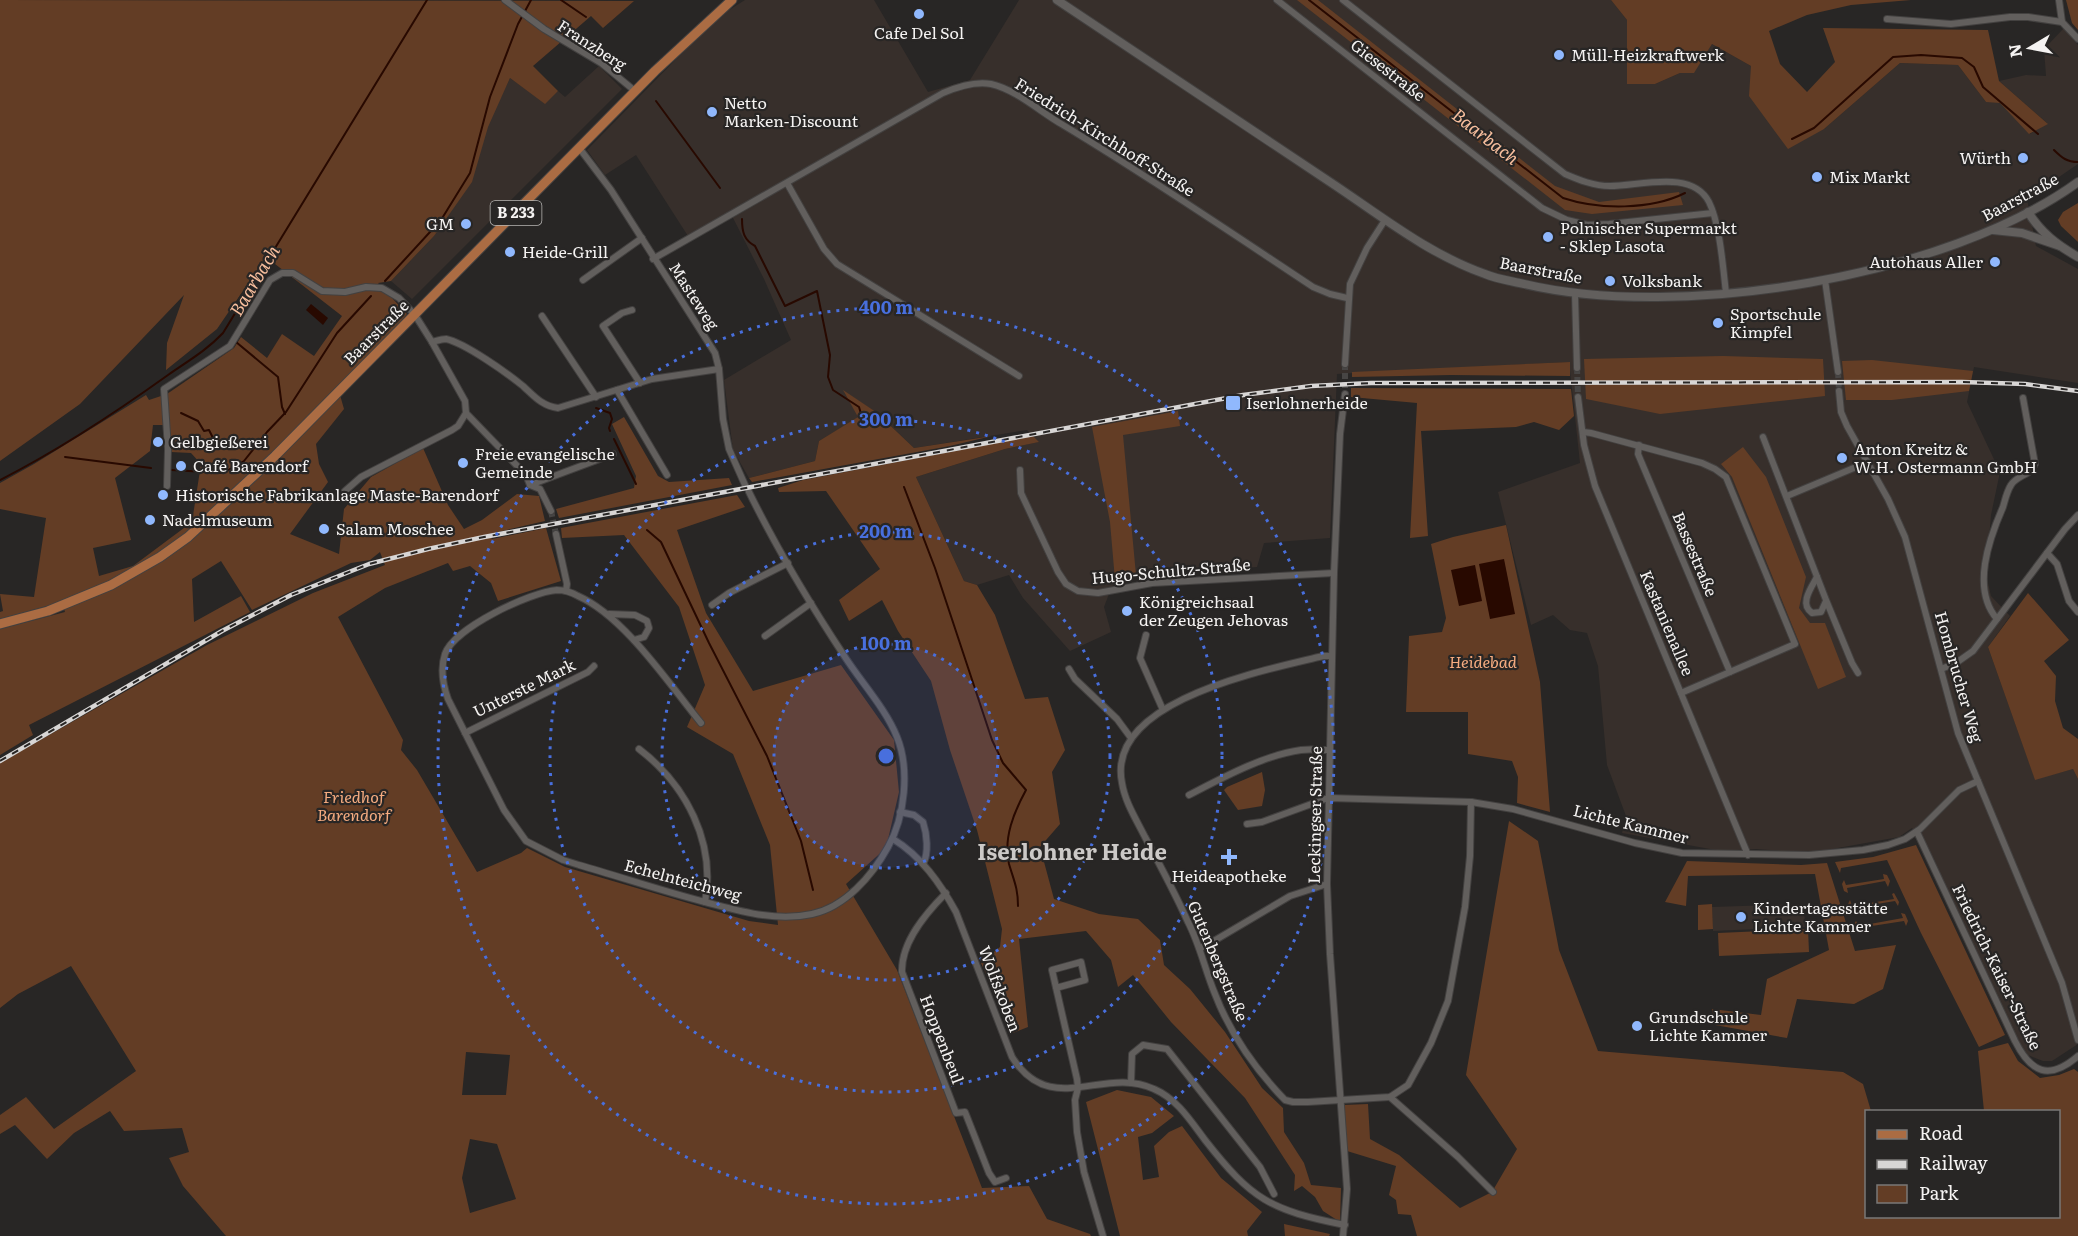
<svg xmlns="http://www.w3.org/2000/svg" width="2078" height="1236" viewBox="0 0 2078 1236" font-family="Literata,serif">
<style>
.built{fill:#372f2b}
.green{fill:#633d25;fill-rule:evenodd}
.water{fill:#280900}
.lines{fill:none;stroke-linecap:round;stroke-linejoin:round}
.stream{stroke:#280900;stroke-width:2}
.street-tunnel{stroke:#474544;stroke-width:6;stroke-dasharray:6 3;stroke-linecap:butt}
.street-casing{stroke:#434140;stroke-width:8}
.secondary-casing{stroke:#434140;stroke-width:10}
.primary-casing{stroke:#434140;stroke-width:11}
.street{stroke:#625f5d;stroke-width:6}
.secondary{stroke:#625f5d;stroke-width:8}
.primary{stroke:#ab6c43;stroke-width:9}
.rail-casing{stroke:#d8d6d5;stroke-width:4.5}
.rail{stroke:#282625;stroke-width:2;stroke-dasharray:7;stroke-linecap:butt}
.ring{fill:none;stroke:#486fdd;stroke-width:3;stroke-dasharray:3 6}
.poi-dot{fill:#90b8fd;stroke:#282625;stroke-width:2}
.labels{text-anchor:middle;stroke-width:4.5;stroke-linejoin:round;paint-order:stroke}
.shield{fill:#282625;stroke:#b8b6b4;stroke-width:1.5}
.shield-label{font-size:15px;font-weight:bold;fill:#f5f3f2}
.poi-label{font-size:16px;fill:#f5f3f2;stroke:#282625;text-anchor:start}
.street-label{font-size:16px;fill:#f5f3f2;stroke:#282625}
.park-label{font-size:16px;font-style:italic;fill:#f6ac80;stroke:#282625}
.water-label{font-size:18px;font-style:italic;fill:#f7be9d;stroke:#282625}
.district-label{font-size:22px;font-weight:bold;fill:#ccc9c7;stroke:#282625}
.centre{fill:#486fdd;stroke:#282625;stroke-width:3}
.ring-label{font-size:18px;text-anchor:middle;font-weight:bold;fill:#486fdd;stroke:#282625;stroke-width:4.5;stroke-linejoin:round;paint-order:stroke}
</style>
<rect width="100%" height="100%" fill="#282625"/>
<g class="built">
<polygon points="745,0 874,0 928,92 970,80 1019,0 1611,0 1627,20 1627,83 1655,84 1680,73 1693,73 1712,44 1751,66 1824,129 1900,63 1958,65 1986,102 2000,102 2030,134 2047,123 1999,81 2026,75 2046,76 2044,49 2064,28 2078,45 2078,164 2027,199 2036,246 2078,269 2078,383 1974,367 1967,402 2000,472 1991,515 1986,574 1991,596 2010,616 1988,647 2035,779 2073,769 2078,779 2078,1044 2052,1061 2043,1061 2025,1054 2011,1039 1967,946 1934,859 1912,828 1899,837 1810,853 1756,849 1721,851 1622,833 1626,816 1607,765 1598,666 1587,633 1570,630 1553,615 1531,625 1498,492 1580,463 1569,362 1337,374 1330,538 1264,543 1257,567 1136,575 1112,586 1104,607 1111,632 1070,651 1023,598 1009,575 977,585 964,581 916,477 1005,449 1038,442 1027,430 914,448 876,412 844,392 859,417 819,441 815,461 749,478 733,450 724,380 791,340 764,279 730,212 688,236 636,155 605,175 587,150 689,46 729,10"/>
<polygon points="599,66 622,89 412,299 391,281 434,236 510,78 545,103 558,91 565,97"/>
<polygon points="1804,904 1805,927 1713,931 1712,907"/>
</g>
<g class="green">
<path d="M0,0L634,1L603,28L591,16L533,66L558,91L545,104L510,78L488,127L472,182L434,236L391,281L378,283L407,314L340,395L344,409L316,444L319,464L328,482L290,534L339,554L344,509L371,477L423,448L448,505L464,529L482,520L517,494L539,496L545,521L489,534L492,539L546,528L561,581L498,601L491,583L470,566L453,571L448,563L385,588L338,617L403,740L401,750L417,770L477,872L521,853L527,848L565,867L749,921L778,925L770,845L733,754L687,727L705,685L679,607L624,535L562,538L561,528L737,495L745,507L677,530L706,613L753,691L841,665L894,740L899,792L886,848L846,884L897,970L982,1188L1029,1186L1047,1219L1090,1234L1091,1236H226L183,1186L169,1158L189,1152L182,1128L124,1131L110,1111L74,1133L47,1159L15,1125L0,1134V1115L26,1097L54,1129L136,1071L71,966L18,994L0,1008V763L207,645L313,593L385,565L380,552L370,560L351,563L252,610L221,561L192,579L194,622L241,596L250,612L29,725L33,735L0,755V629L65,612L62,602L0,619V612L3,611L0,594L34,597L46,518L0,509V483L34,464L146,395L149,400L167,394L234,348L241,337L267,358L282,334L314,356L342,316L266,257L217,329L166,370L167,343L184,295L80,404L0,461ZM153,425H168L171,452L191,453L201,464L192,522L133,566L99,576L93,548L131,540L115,478L150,451ZM466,1052L510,1055L506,1095H462ZM470,1139L497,1144L516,1199L470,1213L462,1178Z"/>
<polygon points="1297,0 1318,0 1555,186 1599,202 1679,192 1683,205 1592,214 1565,210"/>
<polygon points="1611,0 1911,0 1851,5 1807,15 1769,31 1780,64 1807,92 1835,62 1823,28 1988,30 1999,81 2048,124 2029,134 2000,103 1986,102 1958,65 1900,63 1824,129 1788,149 1749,96 1751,66 1712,44 1694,73 1680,73 1655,84 1627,84 1627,20"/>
<polygon points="2066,0 2078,0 2078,30 2072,23"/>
<polygon points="2078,203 2078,242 2061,226 2058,220 2063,212"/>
<polygon points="1723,356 1823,359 1825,396 1660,414 1586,399 1584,359"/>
<polygon points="1872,360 1973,371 1969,391 1892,400 1846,400 1842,361"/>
<polygon points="1570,362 1570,376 1451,375 1352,377 1352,372"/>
<polygon points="1351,388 1571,389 1574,416 1559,430 1534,422 1516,427 1421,431 1428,536 1410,538 1417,403 1351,397"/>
<polygon points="843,390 876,412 914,448 992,436 950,446 752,482 749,478 815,461 819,441 858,417"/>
<polygon points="1178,411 1180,426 1123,435 1136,575 1115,580 1110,522 1092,427"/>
<polygon points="624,417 658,476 669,482 729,478 732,485 559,518 556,509 634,488 636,476 612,424"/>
<polygon points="1033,436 1039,442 1005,449 916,477 964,581 977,585 995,615 1025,699 1048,697 1065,750 1052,772 1060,824 1040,847 1054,899 1099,914 1138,919 1160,940 1164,965 1190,989 1225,1032 1262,1088 1283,1108 1284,1132 1304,1163 1311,1185 1341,1188 1340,1222 1323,1211 1315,1197 1302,1186 1294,1191 1295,1175 1245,1098 1171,1022 1133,975 1118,987 1111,960 1086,931 1019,939 1028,1027 1013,1033 981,963 1000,947 1002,929 977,830 950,750 931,681 898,631 882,600 849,621 839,600 880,569 826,491 779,492 778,488 803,480"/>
<polygon points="1743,447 1766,477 1806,577 1799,608 1810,623 1825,623 1846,677 1818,689 1732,477 1721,464"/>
<polygon points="1506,525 1540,682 1550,812 1517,803 1518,777 1512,761 1468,754 1468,712 1406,712 1409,636 1442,632 1446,618 1431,544 1453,537"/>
<polygon points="2028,593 2069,640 2044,661 2056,676 2055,701 2063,728 2078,739 2078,779 2073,769 2035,780 1988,647"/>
<polygon points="1262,772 1265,790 1262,806 1238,810 1224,790 1227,787"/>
<polygon points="1509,821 1538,841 1559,950 1598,1051 1843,1072 1863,1084 1871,1111 1866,1112 1866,1216 2058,1216 2058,1112 1984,1111 1978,1051 2008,1043 2018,1061 2040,1078 2059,1075 2074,1069 2078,1072 2078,1236 1417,1236 1411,1215 1398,1214 1396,1200 1389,1195 1396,1166 1347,1151 1344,1105 1368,1104 1370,1139 1399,1155 1460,1208 1492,1192 1517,1149 1466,1075"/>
<polygon points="1916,845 2005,1035 1979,1047 1921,933 1887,860 1841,868 1840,873 1835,862 1873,857"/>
<polygon points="1687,861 1801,865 1827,863 1855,951 1896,945 1883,989 1854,1004 1797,999 1787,1038 1715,1025 1712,1009 1761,1015 1767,979 1829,950 1815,874 1688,876 1686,906 1665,902"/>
<polygon points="1883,874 1887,875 1890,881 1888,887 1885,881 1847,888 1848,893 1844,891 1842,884 1844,880 1846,885 1884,879"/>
<polygon points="1894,893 1899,902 1898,906 1895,901 1853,908 1855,913 1850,912 1848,904 1850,900 1852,906 1894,899 1892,894"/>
<polygon points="1712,904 1713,929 1698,930 1698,905"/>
<polygon points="1901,913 1905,914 1908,921 1906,926 1904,921 1859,928 1861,934 1856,932 1854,924 1856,921 1859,926 1903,918"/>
<polygon points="1808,929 1809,952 1719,956 1718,933"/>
<polygon points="1117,1090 1151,1097 1174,1116 1152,1133 1138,1137 1143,1180 1159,1177 1154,1146 1169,1132 1182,1126 1221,1178 1262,1212 1247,1231 1248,1236 1120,1236 1086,1102"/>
<polygon points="1284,1224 1330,1234 1329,1236 1285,1236"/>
</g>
<g class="water">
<polygon points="311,304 328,318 323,325 306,310"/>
<polygon points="1504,559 1515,614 1490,619 1479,564"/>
<polygon points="1475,565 1482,601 1459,606 1451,570"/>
</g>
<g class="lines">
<g class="stream">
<polyline points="561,0 586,17"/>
<path d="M1309,0L1563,198C1599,210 1651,210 1685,193"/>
<polyline points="656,101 720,188"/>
<polyline points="1792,139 1814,128 1893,57 1921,55 1962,58 1974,67 1983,87 2038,134"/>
<path d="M2054,150C2062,158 2067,162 2078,162"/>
<path d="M742,219C742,232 744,240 755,246L785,306L817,291L830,355L828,377L833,390L859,407L864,424"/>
<polyline points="385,281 441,220 470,173 490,97 518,24 531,0"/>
<polyline points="236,342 278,377 282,407 285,414"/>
<polyline points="596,408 610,413 612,419 609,428 610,431"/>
<polyline points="181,413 198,421 204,431 209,430 214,440"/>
<polyline points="614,439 636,484"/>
<polyline points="65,457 151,468"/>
<polyline points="172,470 223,473 244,461 267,432 286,412 337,333 371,296"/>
<path d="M0,480C59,450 115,413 168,375C188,361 207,350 223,333L427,0"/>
<path d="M904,487L935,568L992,740L1003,763L1026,790C1014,812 1003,838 1009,864C1014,881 1018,888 1018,906"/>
<polyline points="647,530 661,542 709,643 767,756 801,841 813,890"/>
</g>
<g class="street-tunnel">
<polyline points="1345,364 1345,394"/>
<polyline points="1577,368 1578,397"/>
<polyline points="1838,372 1839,391"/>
<polyline points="551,511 556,534"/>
</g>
<defs>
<g id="street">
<polyline points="505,0 544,29 601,63 635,91"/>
<polyline points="1277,0 1542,208 1567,220 1587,225 1609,224 1713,213"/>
<path d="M1343,0L1565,174C1579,180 1594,186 1610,186C1640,186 1692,169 1709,202C1720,224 1723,268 1726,293"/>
<polyline points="2059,0 2062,22 2078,39"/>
<polyline points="1887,19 1951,24 2010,17 2028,17 2062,22"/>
<polyline points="580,149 611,190 715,353 719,369"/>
<polyline points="787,183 824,249 837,264 1019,376"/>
<path d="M653,259L943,93C957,87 975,81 991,84C1017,90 1040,112 1063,125C1148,176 1230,232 1313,287L1330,294L1347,298"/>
<polyline points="583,280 642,238"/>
<polyline points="1825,280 1838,372"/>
<polyline points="1575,294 1577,368"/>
<polyline points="632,310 622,313 603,326 640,383"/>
<polyline points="542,316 596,397"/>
<path d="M432,342C436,341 442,339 446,339C465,343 507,373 523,386C534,396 542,406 558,408L652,379L719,369L723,419L729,449L745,485"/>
<polyline points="1345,364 1350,284 1367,248 1385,220"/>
<polyline points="617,390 667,475"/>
<polyline points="1839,391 1841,412 1847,426 1888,499 1905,537 1958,733 2062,983 2078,1040"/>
<polyline points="1578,397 1584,445 1595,486 1748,855"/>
<polyline points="1583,432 1591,433 1702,463 1715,469 1726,477 1795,644 1681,693"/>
<polyline points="1763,437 1826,600 1852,663 1858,673"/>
<polyline points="1639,445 1638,454 1730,672"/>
<polyline points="1020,470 1021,493 1058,572 1066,584 1078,591 1098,593 1152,583 1334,573"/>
<polyline points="530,485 613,454"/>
<polyline points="167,486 168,449 164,389 230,346 270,280 282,273 293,273 322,291 345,292 366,287 382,288 399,298 415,315 432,342 465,401 466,413 526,475 530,485 540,489 551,511"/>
<polyline points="345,491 361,477 452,430 458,426 466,413"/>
<polyline points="1787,496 1868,462"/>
<polyline points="556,534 567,584 566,591"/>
<polyline points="2047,553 2057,564 2069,601 2078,612"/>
<path d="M1817,577C1811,588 1799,604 1812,613L1821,612L1826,601"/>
<polyline points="712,605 729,593 788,563"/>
<polyline points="609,614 635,615 647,621 649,628 644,637 634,640"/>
<path d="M1997,619C1971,589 1989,539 2003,507C2005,500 2007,491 2011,485C2017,475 2030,476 2035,464L2023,398"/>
<polyline points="1146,635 1140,658 1163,710"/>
<polyline points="765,636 811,603"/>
<path d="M1331,656H1323C1267,670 1105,700 1122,783C1125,802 1136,819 1145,837C1160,865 1175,893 1188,922C1200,945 1205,970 1215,994C1230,1033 1256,1070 1285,1100L1293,1102H1308L1390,1097L1408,1085L1431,1043L1448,1001L1465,907L1470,856L1471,802"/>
<polyline points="1069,669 1075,679 1117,719 1131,738"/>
<polyline points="1941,669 1956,663 1973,651 2065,529 2078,515"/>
<path d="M701,723C669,684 624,616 578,596C571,592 565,590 557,590C530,592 454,628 445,654C440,669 443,685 448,699L504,810L526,841L563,860L579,865C621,877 662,891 705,902C740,911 776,922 812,914C845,907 872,876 888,847C905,817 910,769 897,737C886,709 861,682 845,657C810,604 777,549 749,492"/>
<polyline points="465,733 588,672 594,666"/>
<path d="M639,749C686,785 716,842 705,902"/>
<path d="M1189,795C1222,778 1264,755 1301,750C1310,749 1320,750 1329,750"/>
<path d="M900,812L914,815L923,822C927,834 929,853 923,864"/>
<polyline points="1247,824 1262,822 1328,798 1471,802 1513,809 1635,843 1682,853 1809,855 1863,850 1888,845 1905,839 1920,829 1959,790 1978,781"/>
<path d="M1917,832L2015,1041C2031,1073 2049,1081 2078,1056"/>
<path d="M893,839C921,856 940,883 956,912L1012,1057C1051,1119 1103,1065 1154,1089C1177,1099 1190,1120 1205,1140C1252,1200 1270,1210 1345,1225"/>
<path d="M946,893C926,913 901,942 902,972L956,1113L965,1112L989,1173L995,1182L1006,1178"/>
<polyline points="1200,948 1207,945 1290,896 1327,884"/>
<polyline points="1056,988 1085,980 1081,962 1052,970 1077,1079 1078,1088 1075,1100 1077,1132 1084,1172 1103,1236"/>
<polyline points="1131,1083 1132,1054 1143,1045 1167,1049 1260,1167 1274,1194"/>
<polyline points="1390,1097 1458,1157 1493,1192"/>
<polyline points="1343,1236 1347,1189 1330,954 1327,884 1334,573 1340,434 1345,394"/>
</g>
<g id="secondary">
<path d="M1057,0C1148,61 1239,122 1330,182C1380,215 1428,254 1485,274C1497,279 1511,281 1524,284C1680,321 1947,277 2078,182"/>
<path d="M2028,212C2041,233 2057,245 2078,257"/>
<polyline points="1993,230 2022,233 2060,246"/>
</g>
<polyline id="primary" points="0,624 48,611 111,585 160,557 188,537 275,456 655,71 732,0"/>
</defs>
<use href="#street" class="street-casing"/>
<use href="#secondary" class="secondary-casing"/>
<use href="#primary" class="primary-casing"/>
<use href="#street" class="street"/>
<use href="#secondary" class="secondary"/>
<use href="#primary" class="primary"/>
<defs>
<polyline id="rail" points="0,761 222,631 291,595 369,564 428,549 484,537 1243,395 1311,386 1371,383 1962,382 2025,384 2078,391"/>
</defs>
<use href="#rail" class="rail-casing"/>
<use href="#rail" class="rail"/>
</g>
<circle cx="886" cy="756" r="112" fill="#486fdd" fill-opacity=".12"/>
<g class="ring">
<circle cx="886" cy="756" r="112"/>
<circle cx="886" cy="756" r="224"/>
<circle cx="886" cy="756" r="336"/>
<circle cx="886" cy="756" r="448"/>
</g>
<g class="poi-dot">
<circle cx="919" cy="14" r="6"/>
<circle cx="1559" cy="55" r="6"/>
<circle cx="712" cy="112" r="6"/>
<circle cx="2023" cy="158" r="6"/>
<circle cx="1817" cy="177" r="6"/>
<circle cx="466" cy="224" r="6"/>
<circle cx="1548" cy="237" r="6"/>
<circle cx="510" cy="252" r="6"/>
<circle cx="1995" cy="262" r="6"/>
<circle cx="1610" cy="281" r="6"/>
<circle cx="1718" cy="323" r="6"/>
<rect x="1225" y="395" width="16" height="16" rx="3"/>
<circle cx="158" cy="442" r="6"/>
<circle cx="1842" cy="458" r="6"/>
<circle cx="463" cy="463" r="6"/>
<circle cx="181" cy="466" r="6"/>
<circle cx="163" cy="495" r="6"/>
<circle cx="150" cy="520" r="6"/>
<circle cx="324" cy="529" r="6"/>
<circle cx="1127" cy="611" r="6"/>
<path d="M1226 848h6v6h6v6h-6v6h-6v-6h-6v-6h6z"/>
<circle cx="1741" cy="917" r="6"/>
<circle cx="1637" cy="1026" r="6"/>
</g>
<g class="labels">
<rect class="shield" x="490.5" y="201" width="51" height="24" rx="4.5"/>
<g class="shield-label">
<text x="516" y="218">B 233</text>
</g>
<g class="poi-label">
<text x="919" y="39" text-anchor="middle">Cafe Del Sol</text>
<text x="1571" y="61">Müll-Heizkraftwerk</text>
<text x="724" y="109">Netto<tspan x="724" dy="18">Marken-Discount</tspan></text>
<text x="2011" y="164" text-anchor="end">Würth</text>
<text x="1829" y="183">Mix Markt</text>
<text x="454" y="230" text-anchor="end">GM</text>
<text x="1560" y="234">Polnischer Supermarkt<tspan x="1560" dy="18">- Sklep Lasota</tspan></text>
<text x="522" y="258">Heide-Grill</text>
<text x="1983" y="268" text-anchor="end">Autohaus Aller</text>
<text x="1622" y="287">Volksbank</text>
<text x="1730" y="320">Sportschule<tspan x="1730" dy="18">Kimpfel</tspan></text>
<text x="1246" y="409">Iserlohnerheide</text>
<text x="170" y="448">Gelbgießerei</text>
<text x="1854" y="455">Anton Kreitz &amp;<tspan x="1854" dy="18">W.H. Ostermann GmbH</tspan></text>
<text x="475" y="460">Freie evangelische<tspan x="475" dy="18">Gemeinde</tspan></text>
<text x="193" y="472">Café Barendorf</text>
<text x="175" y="501">Historische Fabrikanlage Maste-Barendorf</text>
<text x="162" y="526">Nadelmuseum</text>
<text x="336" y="535">Salam Moschee</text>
<text x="1139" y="608">Königreichsaal<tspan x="1139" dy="18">der Zeugen Jehovas</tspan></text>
<text x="1229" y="882" text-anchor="middle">Heideapotheke</text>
<text x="1753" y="914">Kindertagesstätte<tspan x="1753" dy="18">Lichte Kammer</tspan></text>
<text x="1649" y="1023">Grundschule<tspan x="1649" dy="18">Lichte Kammer</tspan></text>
</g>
<g class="street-label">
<text transform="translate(592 45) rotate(33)" y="6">Franzberg</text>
<text transform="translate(1388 70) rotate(38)" y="6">Giesestraße</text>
<text transform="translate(1105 137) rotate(32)" y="6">Friedrich-Kirchhoff-Straße</text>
<text transform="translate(2020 197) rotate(-28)" y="6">Baarstraße</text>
<text transform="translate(1541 270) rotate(11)" y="6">Baarstraße</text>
<text transform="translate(694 296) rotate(57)" y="6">Masteweg</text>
<text transform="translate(376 332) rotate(-45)" y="6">Baarstraße</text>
<text transform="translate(1695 554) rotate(67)" y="6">Bassestraße</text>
<text transform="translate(1171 571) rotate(-5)" y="6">Hugo-Schultz-Straße</text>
<text transform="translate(1667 623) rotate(67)" y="6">Kastanienallee</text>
<text transform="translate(1959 677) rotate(74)" y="6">Hombrucher Weg</text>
<text transform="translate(524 688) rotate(-26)" y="6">Unterste Mark</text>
<text transform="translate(1315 815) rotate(-89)" y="6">Leckingser Straße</text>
<text transform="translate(1631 824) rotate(14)" y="6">Lichte Kammer</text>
<text transform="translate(683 880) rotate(15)" y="6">Echelnteichweg</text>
<text transform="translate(1218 961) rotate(67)" y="6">Gutenbergstraße</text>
<text transform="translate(1997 967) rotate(64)" y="6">Friedrich-Kaiser-Straße</text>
<text transform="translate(1000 989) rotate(69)" y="6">Wolfskoben</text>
<text transform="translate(942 1039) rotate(69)" y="6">Hoppenbeul</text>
</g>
<g class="park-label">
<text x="1483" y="668">Heidebad</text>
<text x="354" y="803">Friedhof<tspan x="354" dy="18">Barendorf</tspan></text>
</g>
<g class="water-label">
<text transform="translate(1485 137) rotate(38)" y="6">Baarbach</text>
<text transform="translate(255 281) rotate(-59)" y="6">Baarbach</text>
</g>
<g class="district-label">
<text x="1072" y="860">Iserlohner Heide</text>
</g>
</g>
<circle cx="886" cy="756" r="9" class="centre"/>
<g class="ring-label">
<text x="886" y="314">400 m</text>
<text x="886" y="426">300 m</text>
<text x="886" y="538">200 m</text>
<text x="886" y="650">100 m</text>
</g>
<rect x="1865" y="1110" width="195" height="108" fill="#282625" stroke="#7a7877" stroke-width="1.5"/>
<rect x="1877" y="1130" width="30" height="9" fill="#ab6c43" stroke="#7a7877" stroke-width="1.5"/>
<text x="1919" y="1140" font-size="18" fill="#f5f3f2">Road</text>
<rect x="1877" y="1160" width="30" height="9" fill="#d8d6d5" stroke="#7a7877" stroke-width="1.5"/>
<text x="1919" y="1170" font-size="18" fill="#f5f3f2">Railway</text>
<rect x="1877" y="1185" width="30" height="18" fill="#633d25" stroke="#7a7877" stroke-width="1.5"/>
<text x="1919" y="1200" font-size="18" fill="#f5f3f2">Park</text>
<g transform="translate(2030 48) rotate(260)" stroke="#282625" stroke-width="4.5" paint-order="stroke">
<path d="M0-4.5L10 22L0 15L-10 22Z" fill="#f5f3f2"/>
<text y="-9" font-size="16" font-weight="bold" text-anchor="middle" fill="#f5f3f2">N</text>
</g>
</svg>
